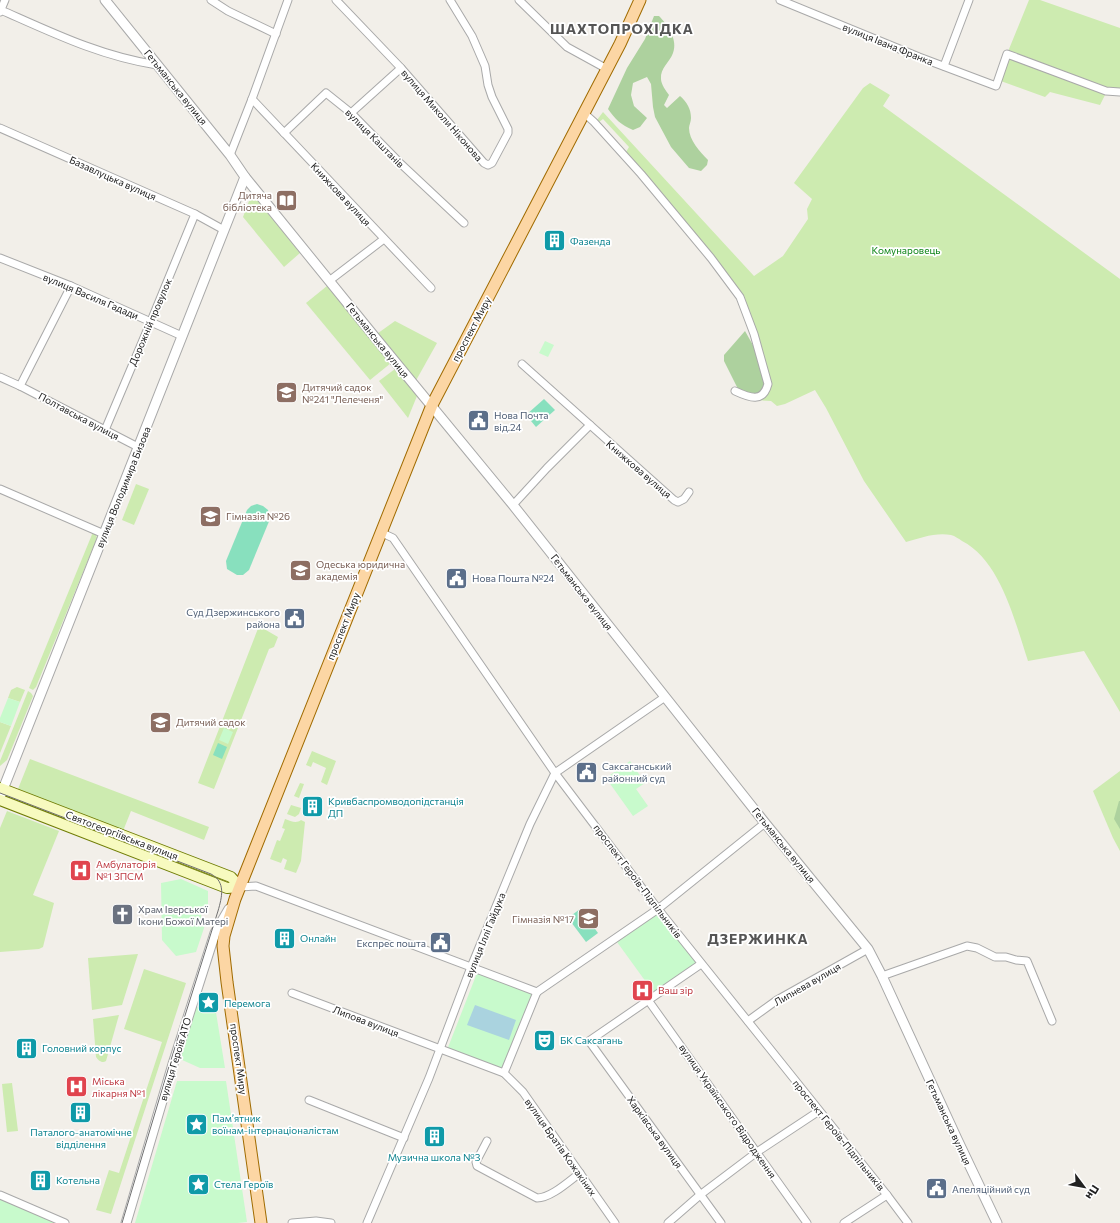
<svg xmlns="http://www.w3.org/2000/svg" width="1120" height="1223" viewBox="0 0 1120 1223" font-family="Commissioner,sans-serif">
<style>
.grass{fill:#cdebb0}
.forest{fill:#add19e}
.park{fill:#c8facc}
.pitch{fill:#88e0be}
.water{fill:#aad3df}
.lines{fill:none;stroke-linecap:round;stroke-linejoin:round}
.minor-casing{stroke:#a9a9a9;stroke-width:9}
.tertiary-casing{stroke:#a9a9a9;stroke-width:11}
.secondary-casing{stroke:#707d05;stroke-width:12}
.primary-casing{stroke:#a06b00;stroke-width:13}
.minor{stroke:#fff;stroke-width:7}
.tertiary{stroke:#fff;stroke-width:9}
.secondary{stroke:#f7fabf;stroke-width:10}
.primary{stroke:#fcd6a4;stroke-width:11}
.tram{stroke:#707070;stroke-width:1}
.labels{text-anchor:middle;stroke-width:3.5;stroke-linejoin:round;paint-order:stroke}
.street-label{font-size:10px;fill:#222;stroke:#fff}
.education-label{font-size:10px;fill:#785e54;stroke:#fff;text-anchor:start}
.culture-label{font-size:10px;fill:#0d838f;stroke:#fff;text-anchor:start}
.park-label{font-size:10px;fill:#0c8416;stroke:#fff}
.service-label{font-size:10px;fill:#4e5e75;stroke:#fff;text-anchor:start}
.health-label{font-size:10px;fill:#be3a42;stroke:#fff;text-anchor:start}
.worship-label{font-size:10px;fill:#5b616d;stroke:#fff;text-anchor:start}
.district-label{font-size:14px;font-weight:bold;letter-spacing:1px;fill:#555;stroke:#fff}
</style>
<rect width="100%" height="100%" fill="#f2efe9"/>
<g class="grass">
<polygon points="1029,0 1040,0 1120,28 1120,93 1107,91 1100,105 1050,92 1045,97 998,80 1007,54"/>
<path d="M870,83L890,95L883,106L1120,279V712L1084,651L1028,661C1015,622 1001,561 962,541C959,539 955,536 951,535C936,532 920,538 906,542L864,481L826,408L815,390L785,404L777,406L771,401L756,400V333L721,265L626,152L629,147L603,119L599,122L597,120L603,112L754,276L783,256L808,219L807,209L812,199L794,183L863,88Z"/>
<polygon points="252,199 258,201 300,253 284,267 243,217 249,201"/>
<polygon points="327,286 391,363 370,380 306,303"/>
<polygon points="395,321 437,343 414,384 374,336"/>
<polygon points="395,369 417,396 408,418 379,381"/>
<polygon points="136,484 149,489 134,525 122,520"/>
<polygon points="93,532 96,535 97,538 36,687 33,690 29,688"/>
<polygon points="259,626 278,637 274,647 269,649 214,789 198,783"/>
<polygon points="17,687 25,690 20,702 8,698 11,690"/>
<polygon points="28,691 31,693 33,696 7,760 0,766 0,761"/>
<polygon points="0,722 11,726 0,753"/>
<polygon points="312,751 336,761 327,785 321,782 326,768 313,762 311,767 306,765"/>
<polygon points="30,759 209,827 204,840 131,811 123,831 18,789"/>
<polygon points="1120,771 1120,851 1113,838 1093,791"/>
<polygon points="300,783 304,784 299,798 294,796"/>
<polygon points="291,805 301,808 299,814 295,817 287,814"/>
<polygon points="7,811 59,831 33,895 54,903 43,947 39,949 0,952 0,828"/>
<path d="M285,819C291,821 296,824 301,820L305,822L301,861L296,873L284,869L287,860L283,858L281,863L270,859L277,840L280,841L285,829L282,828Z"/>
<polygon points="138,954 122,1005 92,1010 88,958"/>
<polygon points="144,969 186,983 111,1214 96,1210 109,1170 119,1173 162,1042 124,1029"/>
<path d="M119,1015L106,1061C102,1064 98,1060 96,1057L93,1019Z"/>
<polygon points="12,1083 18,1131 7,1132 2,1084"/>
</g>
<g class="forest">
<path d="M654,16H659C668,25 678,40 673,53C670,62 660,68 661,79C661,84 666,91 669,95L664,105L667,108L680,96C687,102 691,109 691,118C691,122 689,125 689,128C689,140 700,152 708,160L707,165L701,171L689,168L671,147L655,117L653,107L651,84L647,77L633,83L631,95L634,106L647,118L640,127L633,130C621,125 615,119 608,109L627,68L645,39Z"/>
<polygon points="745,331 758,354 765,381 764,390 755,395 744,392 738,389 724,361 724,355"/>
<polygon points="1119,801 1120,801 1120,829 1114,819"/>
</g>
<g class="park">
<polygon points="545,341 554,345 548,357 539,353"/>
<polygon points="8,698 20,702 11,726 0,722 0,718"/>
<polygon points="224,728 233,732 228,744 219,740"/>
<polygon points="630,761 645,783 636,789 648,806 633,816 606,778"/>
<polygon points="181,879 208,891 208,906 202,907 201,919 207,919 196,952 176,956 162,940 161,883"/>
<polygon points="657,914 695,959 695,963 693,967 654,993 617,942"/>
<polygon points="477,973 533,994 504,1071 447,1050"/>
<polygon points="203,994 213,994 225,1068 200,1068 180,1059 196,1007 200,1007"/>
<polygon points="177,1081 226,1081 247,1222 238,1223 135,1223"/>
<polygon points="0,1198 59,1223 0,1223"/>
</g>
<g class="pitch">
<polygon points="544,399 555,410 536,427 526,415"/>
<polygon points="257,504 263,506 268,510 270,519 249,570 243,575 237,575 227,569 226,561 247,510 251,506"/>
<polygon points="218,743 227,747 222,759 213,755"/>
<polygon points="580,909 598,933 586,942 568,918"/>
</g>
<polygon class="water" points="475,1005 516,1020 509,1040 467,1025"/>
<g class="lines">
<defs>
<g id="minor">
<polyline points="211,0 228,11 276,34"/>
<polyline points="336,0 401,68 484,163 488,165 492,163 508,133 508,129 492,97 488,85 485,66 472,36 450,0"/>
<polyline points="519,0 567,47 607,69"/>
<polyline points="780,0 919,57 996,86 1007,54 1106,91 1120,92"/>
<path d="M1,10C53,33 100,56 157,65"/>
<polyline points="0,12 5,0"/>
<polyline points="944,66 969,0"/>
<polyline points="252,99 431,288"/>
<polyline points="351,113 401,68"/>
<path d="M584,113L594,122L641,174L711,258L740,297L754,334L768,384C763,403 750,398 735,391"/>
<polyline points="0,128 195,214 224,230"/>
<polyline points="284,133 326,93 351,113 400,163 464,223"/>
<polyline points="230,155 252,99 288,0"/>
<polyline points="0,258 71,286 182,336"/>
<polyline points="329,281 384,239"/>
<polyline points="522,364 674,500 678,502 684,499 689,492"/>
<polyline points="0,377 20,386 138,447"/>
<polyline points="20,386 71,286"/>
<polyline points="105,430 151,321 195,214"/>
<polyline points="0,489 104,534"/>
<polyline points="513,505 547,468 590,425"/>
<polyline points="380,532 393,538 555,773 658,909 887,1195 908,1223"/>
<polyline points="240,887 256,886 537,992"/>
<polyline points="701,964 589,1041 721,1223"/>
<polyline points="882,976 967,946 977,948 995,957 1006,957 1016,960 1027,961 1052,1021"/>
<polyline points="537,992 658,909 765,823"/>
<polyline points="292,993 504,1073 523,1092 615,1223"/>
<polyline points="648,1000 807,1223"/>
<polyline points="748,1021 777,1000 868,949"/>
<polyline points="504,1073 537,992"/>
<polyline points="309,1100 404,1138"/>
<path d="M487,1141L476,1162L477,1166L537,1198C551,1198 569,1181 580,1173"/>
<polyline points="0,1195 65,1223"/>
<polyline points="292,1223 316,1221 331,1223"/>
<polyline points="367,1223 429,1078 471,967 530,824 555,773 665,697"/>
<polyline points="668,1223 700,1195 757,1152 819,1111"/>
<polyline points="844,1223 887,1195"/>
</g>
<g id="tertiary">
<polyline points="105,0 230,155 245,177 374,336 513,505 765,823 868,949 882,976 957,1139 997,1223"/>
<polyline points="0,797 245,177"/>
<polyline points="126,1223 173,1064 215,933 229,909"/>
</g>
<g id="secondary">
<polyline points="0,788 231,877 240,887"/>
<polyline points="0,800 227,888 240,887"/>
</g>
<polyline id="primary" points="261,1223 227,982 223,946 224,936 235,899 432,405 620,44 640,0"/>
</defs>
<use href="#minor" class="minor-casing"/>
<use href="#tertiary" class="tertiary-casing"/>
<use href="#secondary" class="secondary-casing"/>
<use href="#primary" class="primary-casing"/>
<use href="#minor" class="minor"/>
<use href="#tertiary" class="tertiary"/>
<use href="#secondary" class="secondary"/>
<use href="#primary" class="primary"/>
<path class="tram" d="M0,793L211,874C226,882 222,897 218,911L170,1063L122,1223"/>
</g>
<defs>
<symbol id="library-square" viewBox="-11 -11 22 22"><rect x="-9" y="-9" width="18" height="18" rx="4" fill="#8d6e63" stroke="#fff"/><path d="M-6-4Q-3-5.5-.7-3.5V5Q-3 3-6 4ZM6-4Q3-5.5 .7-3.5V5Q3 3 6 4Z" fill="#fff"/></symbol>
<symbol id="building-square" viewBox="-11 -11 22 22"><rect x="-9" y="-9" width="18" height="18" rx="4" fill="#0f9aa8" stroke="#fff"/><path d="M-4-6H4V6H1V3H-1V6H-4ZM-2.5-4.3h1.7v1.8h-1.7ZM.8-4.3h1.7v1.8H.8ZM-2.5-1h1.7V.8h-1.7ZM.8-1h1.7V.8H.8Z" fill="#fff"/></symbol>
<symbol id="school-square" viewBox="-11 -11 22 22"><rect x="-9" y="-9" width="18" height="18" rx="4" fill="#8d6e63" stroke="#fff"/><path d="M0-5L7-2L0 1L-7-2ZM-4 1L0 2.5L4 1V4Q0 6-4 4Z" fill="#fff"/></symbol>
<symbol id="civic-square" viewBox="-11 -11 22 22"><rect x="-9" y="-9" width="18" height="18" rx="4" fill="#5c6f8a" stroke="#fff"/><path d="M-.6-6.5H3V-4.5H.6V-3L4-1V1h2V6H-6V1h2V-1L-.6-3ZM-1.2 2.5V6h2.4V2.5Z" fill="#fff"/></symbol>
<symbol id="university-square" viewBox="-11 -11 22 22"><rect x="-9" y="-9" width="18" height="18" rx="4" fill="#8d6e63" stroke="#fff"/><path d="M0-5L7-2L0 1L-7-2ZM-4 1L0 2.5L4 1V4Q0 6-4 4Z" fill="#fff"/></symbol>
<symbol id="hospital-square" viewBox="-11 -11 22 22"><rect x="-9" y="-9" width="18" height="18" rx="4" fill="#e0444e" stroke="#fff"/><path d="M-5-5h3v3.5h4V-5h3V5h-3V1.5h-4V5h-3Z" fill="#fff"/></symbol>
<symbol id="church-square" viewBox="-11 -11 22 22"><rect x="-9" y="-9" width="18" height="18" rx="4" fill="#6b7280" stroke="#fff"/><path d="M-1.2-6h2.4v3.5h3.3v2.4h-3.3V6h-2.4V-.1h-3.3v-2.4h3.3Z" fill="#fff"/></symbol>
<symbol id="sight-square" viewBox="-11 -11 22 22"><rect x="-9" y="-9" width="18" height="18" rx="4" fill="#0f9aa8" stroke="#fff"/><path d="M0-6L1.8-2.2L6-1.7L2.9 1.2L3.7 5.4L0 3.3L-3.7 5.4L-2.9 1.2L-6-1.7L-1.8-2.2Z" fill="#fff"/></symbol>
<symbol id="theatre-square" viewBox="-11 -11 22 22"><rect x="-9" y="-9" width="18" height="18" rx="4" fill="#0f9aa8" stroke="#fff"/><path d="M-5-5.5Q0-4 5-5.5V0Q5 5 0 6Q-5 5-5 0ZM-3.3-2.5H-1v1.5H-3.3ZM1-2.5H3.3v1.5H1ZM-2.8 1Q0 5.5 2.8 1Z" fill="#fff"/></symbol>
</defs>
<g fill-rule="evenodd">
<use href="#library-square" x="274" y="188" width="25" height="25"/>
<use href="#building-square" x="542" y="228" width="25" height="25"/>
<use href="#school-square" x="274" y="380" width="25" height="25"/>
<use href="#civic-square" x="466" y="408" width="25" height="25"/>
<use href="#school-square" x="198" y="504" width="25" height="25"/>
<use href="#university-square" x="288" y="558" width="25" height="25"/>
<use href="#civic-square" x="444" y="566" width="25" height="25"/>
<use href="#civic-square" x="282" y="606" width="25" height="25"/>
<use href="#school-square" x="148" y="710" width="25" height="25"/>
<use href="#civic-square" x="574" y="760" width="25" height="25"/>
<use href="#building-square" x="300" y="794" width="25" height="25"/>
<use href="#hospital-square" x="68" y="858" width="25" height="25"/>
<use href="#church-square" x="110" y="902" width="25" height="25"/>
<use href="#school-square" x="576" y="906" width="25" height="25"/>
<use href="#building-square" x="272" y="926" width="25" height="25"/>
<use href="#civic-square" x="428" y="930" width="25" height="25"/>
<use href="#hospital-square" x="630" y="978" width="25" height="25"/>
<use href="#sight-square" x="196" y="990" width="25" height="25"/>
<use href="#theatre-square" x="532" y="1028" width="25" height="25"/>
<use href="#building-square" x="14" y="1036" width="25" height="25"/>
<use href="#hospital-square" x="64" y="1074" width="25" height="25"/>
<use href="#building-square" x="68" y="1100" width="25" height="25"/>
<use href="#sight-square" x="184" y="1112" width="25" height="25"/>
<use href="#building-square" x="422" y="1124" width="25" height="25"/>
<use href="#building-square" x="28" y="1168" width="25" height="25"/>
<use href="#sight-square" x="186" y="1172" width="25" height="25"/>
<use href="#civic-square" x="924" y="1176" width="25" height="25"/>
</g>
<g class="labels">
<g class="street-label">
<text transform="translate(888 44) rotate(22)" y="4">вулиця Івана Франка</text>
<text transform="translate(176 87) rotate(51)" y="4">Гетьманська вулиця</text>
<text transform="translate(442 115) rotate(49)" y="4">вулиця Миколи Ніконова</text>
<text transform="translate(375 138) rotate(45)" y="4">вулиця Каштанів</text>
<text transform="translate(113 178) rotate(24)" y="4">Базавлуцька вулиця</text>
<text transform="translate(341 194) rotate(47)" y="4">Книжкова вулиця</text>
<text transform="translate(91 296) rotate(23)" y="4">вулиця Василя Гадади</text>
<text transform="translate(150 322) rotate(-67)" y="4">Дорожній провулок</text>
<text transform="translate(471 329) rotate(-62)" y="4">проспект Миру</text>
<text transform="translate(378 340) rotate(51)" y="4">Гетьманська вулиця</text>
<text transform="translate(79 416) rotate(28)" y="4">Полтавська вулиця</text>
<text transform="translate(639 469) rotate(41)" y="4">Книжкова вулиця</text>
<text transform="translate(123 487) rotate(-68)" y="4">вулиця Володимира Бизова</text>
<text transform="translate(582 592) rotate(52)" y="4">Гетьманська вулиця</text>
<text transform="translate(343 626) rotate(-68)" y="4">проспект Миру</text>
<text transform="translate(122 835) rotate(21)" y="4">Святогеоргіївська вулиця</text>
<text transform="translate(784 845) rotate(51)" y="4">Гетьманська вулиця</text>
<text transform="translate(638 881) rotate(53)" y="4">проспект Героїв-Підпільників</text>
<text transform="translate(485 935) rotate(-68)" y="4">вулиця Іллі Гайдука</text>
<text transform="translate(807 984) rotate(-30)" y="4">Липнева вулиця</text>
<text transform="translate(366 1021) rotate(21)" y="4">Липова вулиця</text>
<text transform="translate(175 1059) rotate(-73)" y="4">вулиця Героїв АТО</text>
<text transform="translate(239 1059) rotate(82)" y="4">проспект Миру</text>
<text transform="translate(728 1111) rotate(55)" y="4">вулиця Українського Відродження</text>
<text transform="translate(949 1122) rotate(65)" y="4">Гетьманська вулиця</text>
<text transform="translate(655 1132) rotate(54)" y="4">Харківська вулиця</text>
<text transform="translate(839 1135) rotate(51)" y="4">проспект Героїв-Підпільників</text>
<text transform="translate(561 1147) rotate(55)" y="4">вулиця Братів Кожакіних</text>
</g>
<g class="education-label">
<text x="272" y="199" text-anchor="end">Дитяча<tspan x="272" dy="12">бібліотека</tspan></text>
<text x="302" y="391">Дитячий садок<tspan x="302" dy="12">№241 "Лелеченя"</tspan></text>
<text x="226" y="520">Гімназія №26</text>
<text x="316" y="568">Одеська юридична<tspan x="316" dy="12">академія</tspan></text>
<text x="176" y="726">Дитячий садок</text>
<text x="574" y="923" text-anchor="end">Гімназія №17</text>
</g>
<g class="culture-label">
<text x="570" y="245">Фазенда</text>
<text x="328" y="805">Кривбаспромводопідстанція<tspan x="328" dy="12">ДП</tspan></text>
<text x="300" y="942">Онлайн</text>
<text x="224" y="1007">Перемога</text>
<text x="560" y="1044">БК Саксагань</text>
<text x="42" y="1052">Головний корпус</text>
<text x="212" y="1122">Пам’ятник<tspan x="212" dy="12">воїнам-інтернаціоналістам</tspan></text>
<text x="81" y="1136" text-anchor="middle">Паталого-анатомічне<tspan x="81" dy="12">відділення</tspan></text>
<text x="434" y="1161" text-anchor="middle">Музична школа №3</text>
<text x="56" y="1184">Котельна</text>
<text x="214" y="1188">Стела Героїв</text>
</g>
<g class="park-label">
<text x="906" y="254">Комунаровець</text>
</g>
<g class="service-label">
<text x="494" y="419">Нова Почта<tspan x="494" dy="12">від.24</tspan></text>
<text x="472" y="582">Нова Пошта №24</text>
<text x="280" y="616" text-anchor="end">Суд Дзержинського<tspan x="280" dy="12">района</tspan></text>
<text x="602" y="770">Саксаганський<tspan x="602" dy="12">районний суд</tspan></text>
<text x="426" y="947" text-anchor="end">Експрес пошта</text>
<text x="952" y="1193">Апеляційний суд</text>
</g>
<g class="health-label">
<text x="96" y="868">Амбулаторія<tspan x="96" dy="12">№1 ЗПСМ</tspan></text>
<text x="658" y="994">Ваш зір</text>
<text x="92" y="1085">Міська<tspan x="92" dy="12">лікарня №1</tspan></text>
</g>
<g class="worship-label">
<text x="138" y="913">Храм Іверської<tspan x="138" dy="12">Ікони Божої Матері</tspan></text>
</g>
<g class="district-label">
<text x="622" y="34">ШАХТОПРОХІДКА</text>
<text x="758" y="944">ДЗЕРЖИНКА</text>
</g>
</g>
<g transform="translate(1084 1187) rotate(122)" stroke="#ffffff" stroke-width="3" paint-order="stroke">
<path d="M0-3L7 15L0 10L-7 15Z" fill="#222222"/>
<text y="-6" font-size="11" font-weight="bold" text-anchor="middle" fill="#222222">Пн</text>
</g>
</svg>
